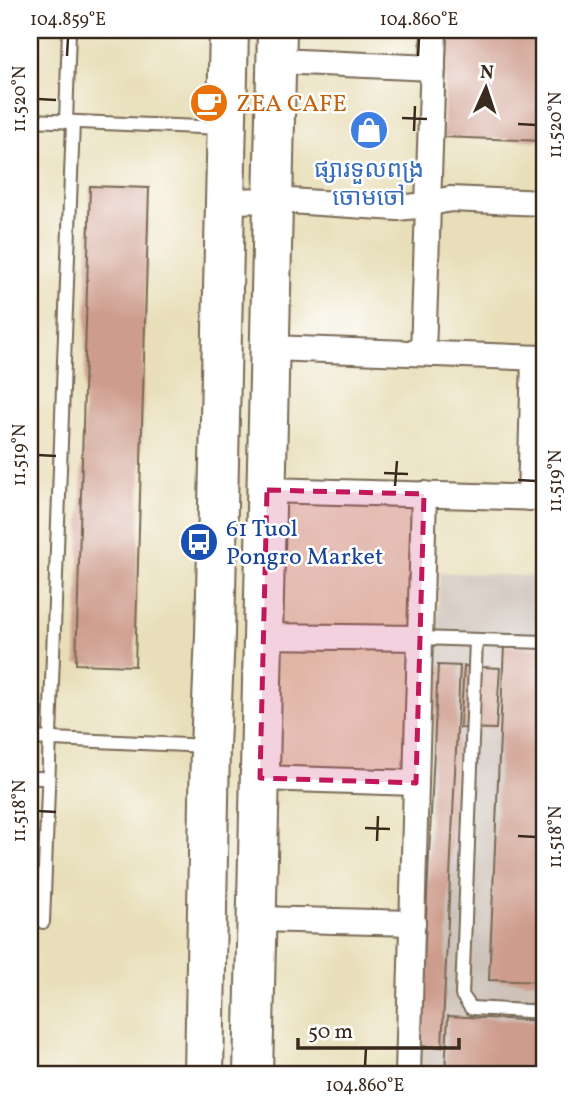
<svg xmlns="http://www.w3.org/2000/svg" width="574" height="1104" viewBox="0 0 574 1104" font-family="Vollkorn,'Noto Sans Khmer',serif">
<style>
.industrial{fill:#cec2b9}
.building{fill:#cd9c8c}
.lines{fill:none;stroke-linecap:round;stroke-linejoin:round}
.lane-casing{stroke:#786955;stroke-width:16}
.street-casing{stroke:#786955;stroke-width:28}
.primary-casing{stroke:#786955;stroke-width:42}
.lane{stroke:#fff;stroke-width:12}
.street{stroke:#fff;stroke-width:24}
.primary{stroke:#fff;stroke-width:38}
.marked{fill:#c2185b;fill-opacity:0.2;stroke:#c2185b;stroke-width:5;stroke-dasharray:14 9;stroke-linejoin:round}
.ticks{fill:none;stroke:#3b2a1e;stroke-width:2.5}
.labels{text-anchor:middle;stroke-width:5;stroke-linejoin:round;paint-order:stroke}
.food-label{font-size:24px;fill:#c56008;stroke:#fff;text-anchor:start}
.shop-label{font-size:24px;fill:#366cbe;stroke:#fff}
.transit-label{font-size:24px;fill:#164399;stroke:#fff;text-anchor:start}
.neatline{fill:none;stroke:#3b2a1e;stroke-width:2.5}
.ticks-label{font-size:18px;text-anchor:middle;fill:#3b2a1e}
</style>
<rect width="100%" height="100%" fill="#fff"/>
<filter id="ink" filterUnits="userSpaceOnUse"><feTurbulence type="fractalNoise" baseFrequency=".0143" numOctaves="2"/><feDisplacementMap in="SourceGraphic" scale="14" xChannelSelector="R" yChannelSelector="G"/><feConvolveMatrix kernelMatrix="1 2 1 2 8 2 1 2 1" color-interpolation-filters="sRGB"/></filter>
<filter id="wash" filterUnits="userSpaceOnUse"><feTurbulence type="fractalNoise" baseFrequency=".00686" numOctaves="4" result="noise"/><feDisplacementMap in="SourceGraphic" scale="28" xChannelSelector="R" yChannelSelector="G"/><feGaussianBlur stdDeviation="1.57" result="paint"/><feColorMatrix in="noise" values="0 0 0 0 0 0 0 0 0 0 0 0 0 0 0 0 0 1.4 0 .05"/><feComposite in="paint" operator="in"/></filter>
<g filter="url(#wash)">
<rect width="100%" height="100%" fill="#e8dfba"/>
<polygon class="industrial" points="440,572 544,577 544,1074 416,1074"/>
<g id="blocks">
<g class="building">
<polygon points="447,30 544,30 544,141 443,137"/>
<polygon points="90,186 149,188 135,666 76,664"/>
<polygon points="504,646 544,648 544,982 489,980"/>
<polygon points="438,665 460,666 442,1047 420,1046"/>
<polygon points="464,666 500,668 496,729 460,728"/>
<polygon points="448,1016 544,1021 544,1074 445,1072"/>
</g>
</g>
</g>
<g filter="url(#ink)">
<use href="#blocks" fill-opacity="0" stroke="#786955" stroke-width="2"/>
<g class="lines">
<defs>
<g id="lane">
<polyline points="30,120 223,128"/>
<polyline points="66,122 69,30"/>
<polyline points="420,638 544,642"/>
<polyline points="476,640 462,995 471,1008 544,1012"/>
<polyline points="30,738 208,746"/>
<polyline points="30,778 48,778"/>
<polyline points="43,922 73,122"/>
</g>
<g id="street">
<polyline points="277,61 433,68"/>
<polyline points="225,201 274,200 397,208 417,206 450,199 544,203"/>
<polyline points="270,348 544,358"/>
<polyline points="423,353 434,30"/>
<polyline points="267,490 544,498"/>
<polyline points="530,498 534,358"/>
<polyline points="263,636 420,638"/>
<polyline points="260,778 416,783"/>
<polyline points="257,919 413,923"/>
<polyline points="408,1074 424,494"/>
</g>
<g id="primary">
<polyline points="204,1074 210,746 215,635 229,30"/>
<polyline points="253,1074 277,30"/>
</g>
</defs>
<use href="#lane" class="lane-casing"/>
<use href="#street" class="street-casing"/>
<use href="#primary" class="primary-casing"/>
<use href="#lane" class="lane"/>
<use href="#street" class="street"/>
<use href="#primary" class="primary"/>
</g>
</g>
<path class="marked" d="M267,490L424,494L416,783L260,778Z"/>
<path class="ticks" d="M67,56L68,38M418,56L419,38M38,99L56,100M402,118L427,119M518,124L536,125M414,131L415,106M38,455L56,456M384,473L408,474M518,480L536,481M395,486L397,461M38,811L56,812M365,828L390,829M518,836L536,837M377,841L378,816M365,1066L366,1048"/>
<defs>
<symbol id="cafe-disc" viewBox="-11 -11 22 22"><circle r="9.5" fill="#e8710a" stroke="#fff"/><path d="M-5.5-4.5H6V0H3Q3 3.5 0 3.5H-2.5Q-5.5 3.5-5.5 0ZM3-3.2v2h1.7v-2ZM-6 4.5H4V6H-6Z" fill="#fff"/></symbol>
<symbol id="shop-disc" viewBox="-11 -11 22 22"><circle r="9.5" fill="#3f7fe0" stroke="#fff"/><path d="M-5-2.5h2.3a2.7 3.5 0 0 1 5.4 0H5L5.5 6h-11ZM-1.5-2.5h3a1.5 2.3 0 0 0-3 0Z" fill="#fff"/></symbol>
<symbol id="bus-disc" viewBox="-11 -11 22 22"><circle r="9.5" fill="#1a4fb4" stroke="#fff"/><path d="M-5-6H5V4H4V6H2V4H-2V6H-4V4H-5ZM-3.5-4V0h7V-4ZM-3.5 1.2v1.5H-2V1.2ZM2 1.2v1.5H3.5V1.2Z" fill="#fff"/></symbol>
</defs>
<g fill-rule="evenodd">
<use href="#cafe-disc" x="187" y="81" width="44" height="44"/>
<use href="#shop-disc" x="347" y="108" width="44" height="44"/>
<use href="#bus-disc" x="177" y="520" width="44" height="44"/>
</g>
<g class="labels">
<g class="food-label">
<text x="236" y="111">ZEA CAFE</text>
</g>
<g class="shop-label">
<text x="369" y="177">ផ្សារទួលពង្រ<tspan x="369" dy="28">ចោមចៅ</tspan></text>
</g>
<g class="transit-label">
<text x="226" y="536">61 Tuol<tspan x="226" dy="28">Pongro Market</tspan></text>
</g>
</g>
<rect width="574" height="1104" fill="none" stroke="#fff" stroke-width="77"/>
<g transform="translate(486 88) rotate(3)" stroke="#ffffff" stroke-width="5" paint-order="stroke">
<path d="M0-5L12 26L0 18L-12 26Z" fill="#3b2a1e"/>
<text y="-10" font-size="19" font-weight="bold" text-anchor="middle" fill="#3b2a1e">N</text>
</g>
<path d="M298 1038v10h161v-10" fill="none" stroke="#3b2a1e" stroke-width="3.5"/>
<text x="308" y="1038" font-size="21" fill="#3b2a1e" stroke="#ffffff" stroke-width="5" paint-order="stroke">50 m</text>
<rect x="38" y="38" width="498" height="1028" class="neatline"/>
<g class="ticks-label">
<text x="68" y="25">104.859°E</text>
<text x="419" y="25">104.860°E</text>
<text transform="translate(19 99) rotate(-90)" y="6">11.520°N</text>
<text transform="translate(555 125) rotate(-90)" y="6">11.520°N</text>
<text transform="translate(19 455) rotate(-90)" y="6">11.519°N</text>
<text transform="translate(555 481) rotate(-90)" y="6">11.519°N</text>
<text transform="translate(19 811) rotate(-90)" y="6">11.518°N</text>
<text transform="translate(555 837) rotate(-90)" y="6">11.518°N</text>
<text x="365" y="1091">104.860°E</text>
</g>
</svg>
